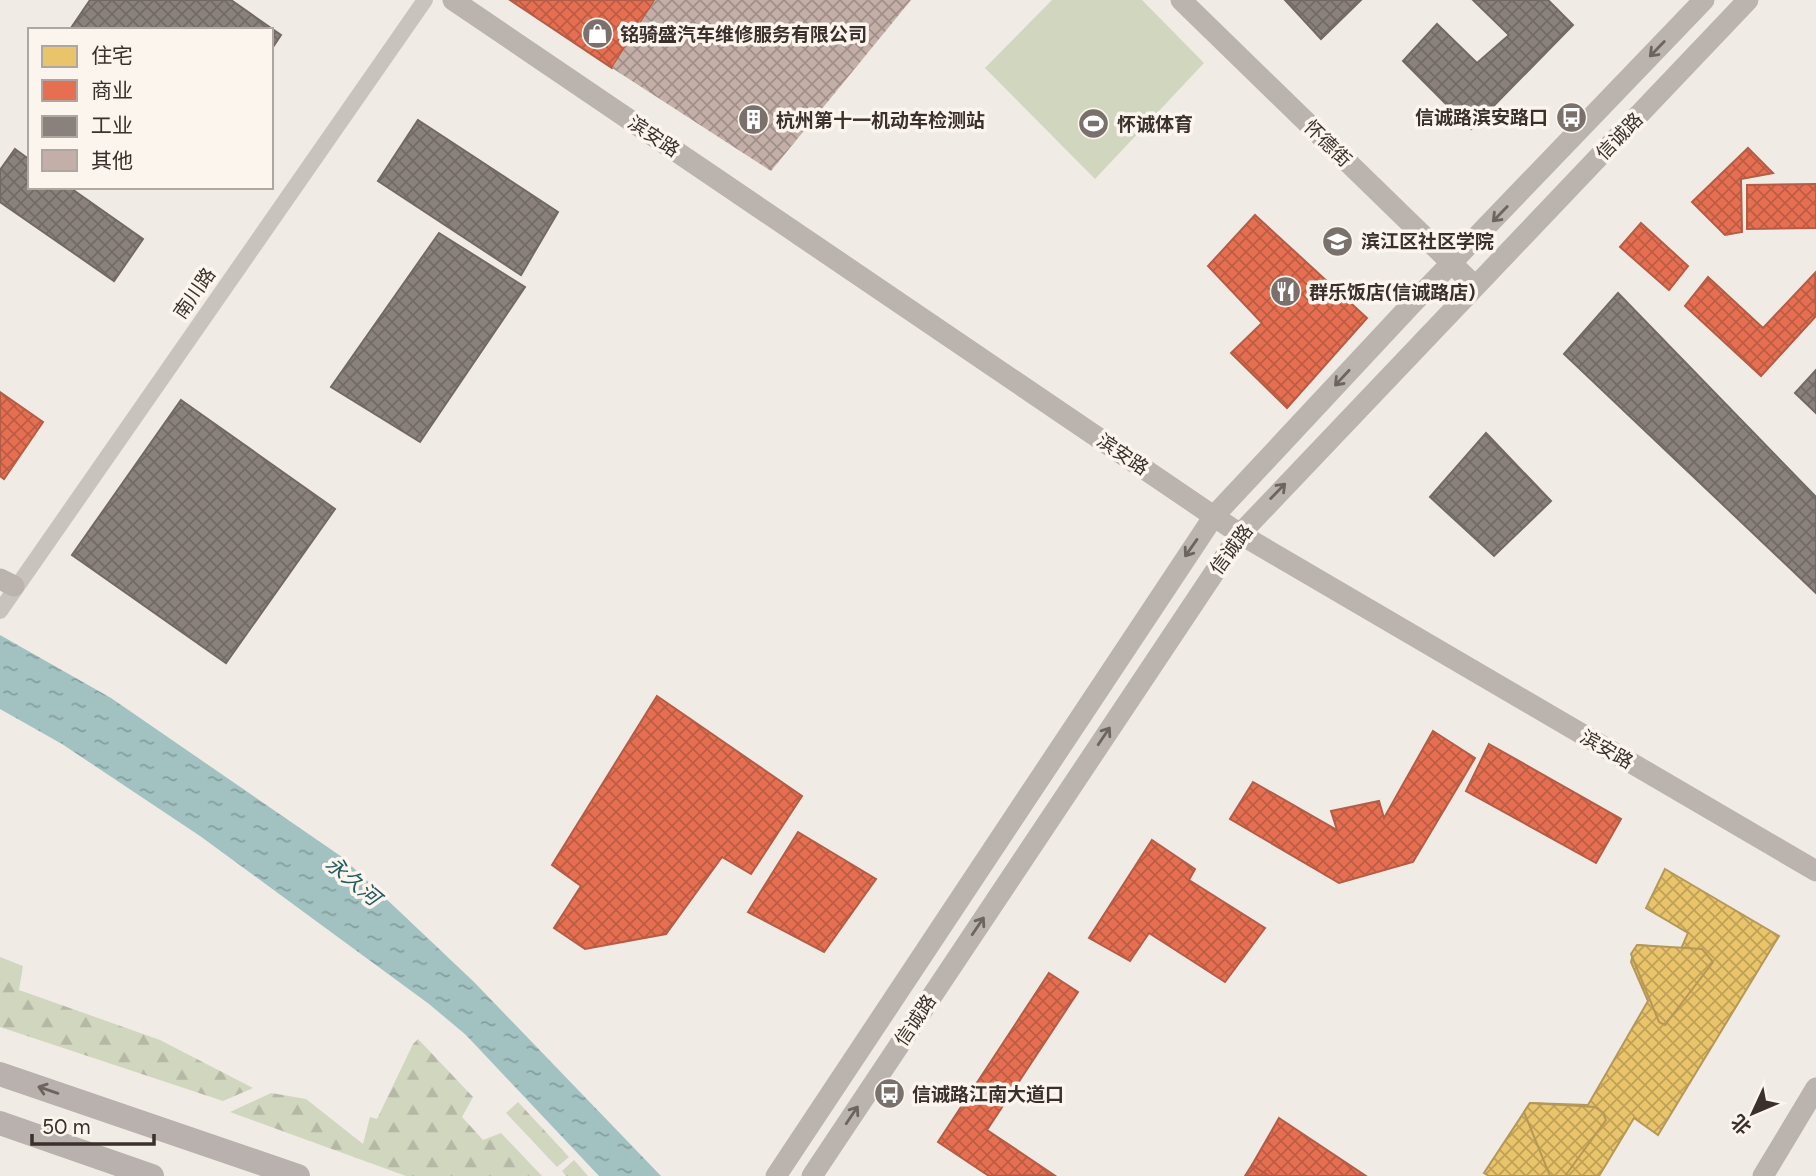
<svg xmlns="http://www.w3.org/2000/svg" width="1816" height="1176" viewBox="0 0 1816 1176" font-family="Figtree,'Noto Sans SC',sans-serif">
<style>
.forest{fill:url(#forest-firs)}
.pitch{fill:#d1d6bf}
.water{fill:url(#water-ripples)}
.homes{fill:url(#homes-cross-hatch);stroke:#b59857;stroke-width:2}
.shops{fill:url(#shops-cross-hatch);stroke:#b35c46;stroke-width:2}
.industry{fill:url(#industry-cross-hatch);stroke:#726964;stroke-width:2}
.building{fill:url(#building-cross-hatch)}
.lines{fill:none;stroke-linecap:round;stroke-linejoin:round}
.street{stroke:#c9c3be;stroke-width:16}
.secondary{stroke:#bab3ae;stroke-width:21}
.primary{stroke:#b8b1ad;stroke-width:24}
.oneway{stroke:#6e645f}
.oneway2{stroke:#6d645f}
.labels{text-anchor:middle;stroke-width:7;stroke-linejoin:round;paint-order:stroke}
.poi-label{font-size:19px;font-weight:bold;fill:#3b302b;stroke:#fbf5ee;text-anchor:start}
.street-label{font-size:19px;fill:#3b302b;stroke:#fbf5ee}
.water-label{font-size:21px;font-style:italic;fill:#1f5a5e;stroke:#fbf5ee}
</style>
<defs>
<pattern id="forest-firs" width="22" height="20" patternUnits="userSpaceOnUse" patternTransform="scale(1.75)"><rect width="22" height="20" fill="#d1d6bf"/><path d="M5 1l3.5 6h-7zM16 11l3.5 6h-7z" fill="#b4b8a4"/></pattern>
<pattern id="water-ripples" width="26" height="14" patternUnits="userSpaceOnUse" patternTransform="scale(1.75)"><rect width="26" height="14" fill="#a1c2c1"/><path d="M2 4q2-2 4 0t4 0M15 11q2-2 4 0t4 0" fill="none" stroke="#849e9d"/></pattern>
<pattern id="homes-cross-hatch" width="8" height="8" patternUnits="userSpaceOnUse" patternTransform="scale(1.75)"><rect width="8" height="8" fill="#e9c46a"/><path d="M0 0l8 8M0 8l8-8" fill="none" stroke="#bea057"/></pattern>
<pattern id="shops-cross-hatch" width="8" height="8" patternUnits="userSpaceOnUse" patternTransform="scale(1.75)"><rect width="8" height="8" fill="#e76f51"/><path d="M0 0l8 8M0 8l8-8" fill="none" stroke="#bc5c43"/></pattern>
<pattern id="industry-cross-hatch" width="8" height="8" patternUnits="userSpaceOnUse" patternTransform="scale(1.75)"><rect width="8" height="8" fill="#8a817c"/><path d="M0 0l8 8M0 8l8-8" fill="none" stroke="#726a66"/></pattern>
<pattern id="building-cross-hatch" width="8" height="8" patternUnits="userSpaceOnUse" patternTransform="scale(1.75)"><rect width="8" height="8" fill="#c3afa7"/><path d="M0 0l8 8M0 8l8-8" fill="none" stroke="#a08f88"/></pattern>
</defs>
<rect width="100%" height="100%" fill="#f0ebe5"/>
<g class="forest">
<polygon points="0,957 23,966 19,990 160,1040 253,1088 223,1101 0,1027"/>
<polygon points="418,1039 473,1097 462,1117 483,1140 501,1133 542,1176 406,1176 230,1112 271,1093 306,1099 363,1144 370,1117 377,1119 413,1044"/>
<polygon points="518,1102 569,1157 557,1167 506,1113"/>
<polygon points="574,1160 588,1176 566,1176 562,1171"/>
</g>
<polygon class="pitch" points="1052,0 1142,0 1204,63 1095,179 985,68"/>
<polygon class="water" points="0,635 111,698 342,857 474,982 661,1176 599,1176 466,1035 429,1004 200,836 62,744 0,709"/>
<g class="homes">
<polygon points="1665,869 1779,936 1658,1135 1634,1118 1599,1176 1489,1176 1484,1173 1530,1103 1588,1105 1648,1001 1631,962 1634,951 1638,945 1681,949 1688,933 1646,908"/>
<polygon points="1637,945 1702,949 1713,962 1665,1025 1659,1022 1631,954"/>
<polygon points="1530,1103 1595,1107 1603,1113 1606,1120 1565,1176 1550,1176 1524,1112"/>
</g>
<g class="shops">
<polygon points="510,0 655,0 612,68"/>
<polygon points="1748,148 1773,173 1741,179 1742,232 1725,235 1692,202"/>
<polygon points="1816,184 1816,228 1747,229 1747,185"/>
<polygon points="1255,215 1367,318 1287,408 1231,353 1262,323 1208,266"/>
<polygon points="1641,223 1688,266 1669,290 1620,247"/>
<polygon points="1815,273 1816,316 1761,376 1685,306 1708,277 1763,328"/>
<polygon points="0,392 43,422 4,479 0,476"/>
<polygon points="657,696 802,796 751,874 722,857 666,934 585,949 554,928 581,886 552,865"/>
<polygon points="1433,731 1475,758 1413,862 1339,883 1230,819 1253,782 1337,830 1331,811 1379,801 1384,818"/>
<polygon points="1489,744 1621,819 1596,863 1466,791"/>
<polygon points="798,832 876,879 824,952 748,912"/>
<polygon points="1152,840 1195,869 1189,880 1265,928 1225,982 1149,933 1130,961 1089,938"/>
<polygon points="1049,973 1078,992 987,1130 1054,1175 989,1176 938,1142"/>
<polygon points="1279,1118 1366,1176 1269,1176 1252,1165"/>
<polygon points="1252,1165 1269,1176 1245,1176"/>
</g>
<g class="industry">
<polygon points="90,0 231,0 281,35 271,50 271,30 74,30 71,28"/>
<polygon points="1285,0 1361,0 1321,39"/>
<polygon points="1473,0 1548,0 1573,25 1471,129 1403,61 1437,24 1477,63 1509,35"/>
<polygon points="418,120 558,212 521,275 378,181"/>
<polygon points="15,149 30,160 30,187 69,187 143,239 114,281 0,202 0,170"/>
<polygon points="439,233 525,287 420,442 331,387"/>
<polygon points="1618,293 1816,497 1816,593 1564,354"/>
<polygon points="1816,370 1816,413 1795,393"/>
<polygon points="181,400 335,509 226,663 72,555"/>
<polygon points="1486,433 1551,501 1494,556 1430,497"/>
</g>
<polygon class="building" points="655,0 911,0 771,171 612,68"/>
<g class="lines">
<polyline class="street" points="0,611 425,0"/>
<g class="secondary">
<polyline points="453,0 1240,534 1816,871"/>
<polyline points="1181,0 1475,286"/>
<polyline points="0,579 14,586"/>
<polyline points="776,1176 1214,516 1410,306 1704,0"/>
<polyline points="812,1176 1240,534 1748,0"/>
<polyline points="1763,1176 1816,1088"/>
</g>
<g class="primary">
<polyline points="0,1074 298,1176"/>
<polyline points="0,1123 152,1176"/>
</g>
</g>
<defs><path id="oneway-shaft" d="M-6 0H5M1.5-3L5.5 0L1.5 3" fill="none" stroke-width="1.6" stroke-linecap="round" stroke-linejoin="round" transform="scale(1.75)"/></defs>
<g class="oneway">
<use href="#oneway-shaft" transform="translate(1657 49) rotate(134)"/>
<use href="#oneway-shaft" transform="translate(1500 214) rotate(134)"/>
<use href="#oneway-shaft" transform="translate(1342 378) rotate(133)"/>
<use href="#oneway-shaft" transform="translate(1278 491) rotate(-46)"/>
<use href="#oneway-shaft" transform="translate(1191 548) rotate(125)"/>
<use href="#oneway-shaft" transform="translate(1104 736) rotate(-56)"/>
<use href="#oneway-shaft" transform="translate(978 926) rotate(-56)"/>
<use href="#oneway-shaft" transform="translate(852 1115) rotate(-56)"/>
</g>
<use class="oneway2" href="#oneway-shaft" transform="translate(48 1090) rotate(-161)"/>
<defs>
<symbol id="shop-disc" viewBox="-11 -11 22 22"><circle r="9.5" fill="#7a716c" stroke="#fbf5ee"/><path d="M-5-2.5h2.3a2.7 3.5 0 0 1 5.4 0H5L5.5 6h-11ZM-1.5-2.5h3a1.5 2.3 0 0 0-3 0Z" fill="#fff"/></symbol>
<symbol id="bus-disc" viewBox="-11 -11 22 22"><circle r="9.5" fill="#7a716c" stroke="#fbf5ee"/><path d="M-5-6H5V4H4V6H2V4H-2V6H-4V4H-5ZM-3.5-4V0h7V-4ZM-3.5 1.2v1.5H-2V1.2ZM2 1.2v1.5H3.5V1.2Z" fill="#fff"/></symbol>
<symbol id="building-disc" viewBox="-11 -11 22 22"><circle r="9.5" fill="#7a716c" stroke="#fbf5ee"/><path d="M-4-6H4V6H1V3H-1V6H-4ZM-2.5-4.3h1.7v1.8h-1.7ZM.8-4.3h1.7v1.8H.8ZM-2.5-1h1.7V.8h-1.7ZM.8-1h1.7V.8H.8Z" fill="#fff"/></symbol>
<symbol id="stadium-disc" viewBox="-11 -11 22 22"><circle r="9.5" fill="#7a716c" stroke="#fbf5ee"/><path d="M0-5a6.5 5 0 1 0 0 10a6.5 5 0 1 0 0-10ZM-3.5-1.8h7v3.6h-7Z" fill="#fff"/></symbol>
<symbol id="university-disc" viewBox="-11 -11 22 22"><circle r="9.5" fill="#7a716c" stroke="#fbf5ee"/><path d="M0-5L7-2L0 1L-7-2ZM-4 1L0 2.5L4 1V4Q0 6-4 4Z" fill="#fff"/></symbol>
<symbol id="restaurant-disc" viewBox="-11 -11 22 22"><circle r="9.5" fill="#7a716c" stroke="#fbf5ee"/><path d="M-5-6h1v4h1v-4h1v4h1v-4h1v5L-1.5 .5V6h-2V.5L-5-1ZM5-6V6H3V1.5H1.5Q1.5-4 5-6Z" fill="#fff"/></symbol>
</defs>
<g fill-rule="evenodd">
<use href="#shop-disc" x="580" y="16" width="35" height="35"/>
<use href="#bus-disc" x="1554" y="100" width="35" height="35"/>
<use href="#building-disc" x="736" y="102" width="35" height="35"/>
<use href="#stadium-disc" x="1076" y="106" width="35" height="35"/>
<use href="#university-disc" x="1320" y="224" width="35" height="35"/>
<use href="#restaurant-disc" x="1268" y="274" width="35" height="35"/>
<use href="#bus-disc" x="872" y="1076" width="35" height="35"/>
</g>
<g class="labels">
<g class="poi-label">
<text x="620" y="41">铭骑盛汽车维修服务有限公司</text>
<text x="1548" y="124" text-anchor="end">信诚路滨安路口</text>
<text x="776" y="127">杭州第十一机动车检测站</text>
<text x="1117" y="131">怀诚体育</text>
<text x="1361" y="248">滨江区社区学院</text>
<text x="1309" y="299">群乐饭店(信诚路店)</text>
<text x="912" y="1101">信诚路江南大道口</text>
</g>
<g class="street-label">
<text transform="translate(654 136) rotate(34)" y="7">滨安路</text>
<text transform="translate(1619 136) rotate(-46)" y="7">信诚路</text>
<text transform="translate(1328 143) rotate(44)" y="7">怀德街</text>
<text transform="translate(194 293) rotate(-55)" y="7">南川路</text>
<text transform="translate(1123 454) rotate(34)" y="7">滨安路</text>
<text transform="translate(1231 549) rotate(-53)" y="7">信诚路</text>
<text transform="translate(1607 749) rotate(30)" y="7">滨安路</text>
<text transform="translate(915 1020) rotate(-56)" y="7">信诚路</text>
</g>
<g class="water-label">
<text transform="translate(353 881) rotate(40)" y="7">永久河</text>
</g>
</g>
<rect x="28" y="28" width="245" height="161" fill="#fbf5ee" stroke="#aea6a0" stroke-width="2"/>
<rect x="42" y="46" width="35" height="21" fill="#e9c46a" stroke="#aea6a0" stroke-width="2"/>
<text x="91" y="63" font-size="21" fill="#3b302b">住宅</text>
<rect x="42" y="80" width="35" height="21" fill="#e76f51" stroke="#aea6a0" stroke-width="2"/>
<text x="91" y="98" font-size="21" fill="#3b302b">商业</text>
<rect x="42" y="116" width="35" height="21" fill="#8a817c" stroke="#aea6a0" stroke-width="2"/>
<text x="91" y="133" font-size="21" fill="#3b302b">工业</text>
<rect x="42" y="150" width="35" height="21" fill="#c3afa7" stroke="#aea6a0" stroke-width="2"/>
<text x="91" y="168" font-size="21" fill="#3b302b">其他</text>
<g transform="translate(1753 1113) rotate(226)" stroke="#fbf5ee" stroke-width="5" paint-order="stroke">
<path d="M0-5L12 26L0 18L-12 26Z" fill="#3b302b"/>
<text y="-10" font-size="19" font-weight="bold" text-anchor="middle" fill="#3b302b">北</text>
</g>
<path d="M32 1134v10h122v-10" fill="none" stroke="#3b302b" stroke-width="3.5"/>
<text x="42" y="1134" font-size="21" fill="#3b302b" stroke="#fbf5ee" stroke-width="5" paint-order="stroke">50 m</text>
</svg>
